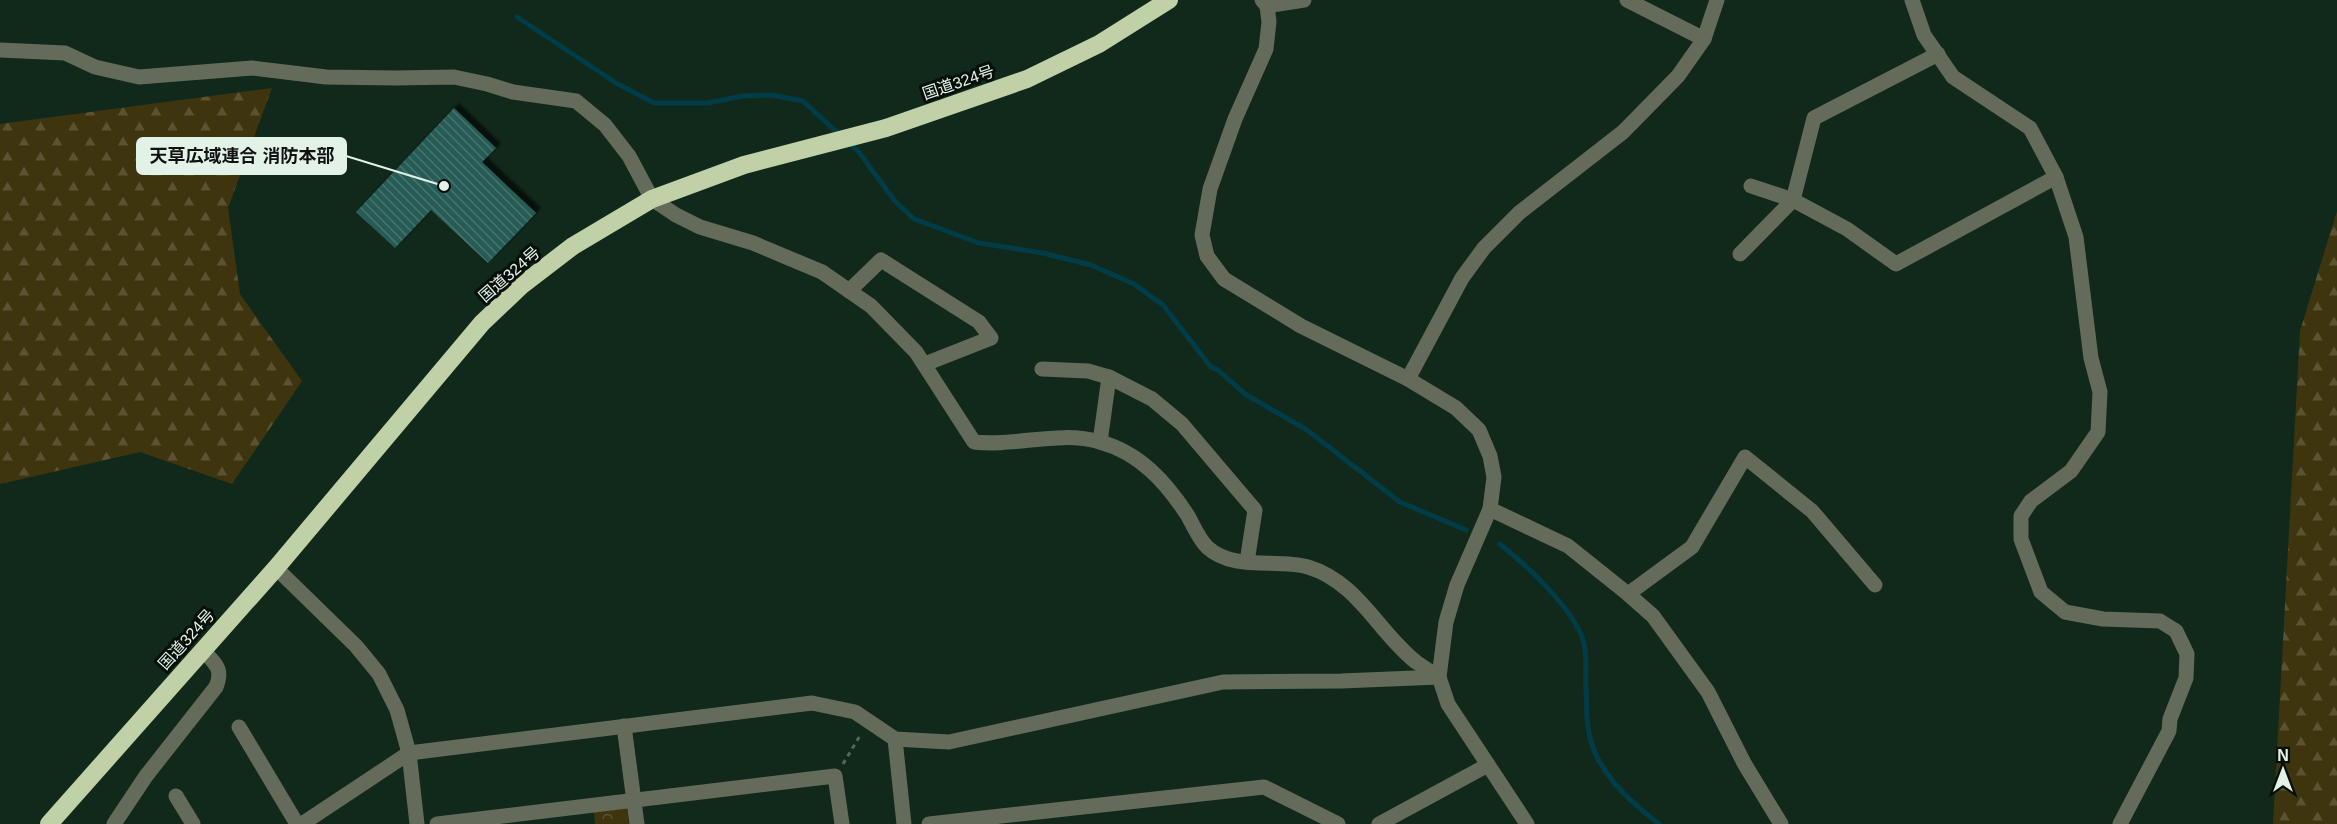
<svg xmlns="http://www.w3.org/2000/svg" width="2337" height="824" viewBox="0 0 2337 824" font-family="Helvetica,'Noto Sans JP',sans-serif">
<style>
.forest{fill:url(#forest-firs)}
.park{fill:url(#park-crowns)}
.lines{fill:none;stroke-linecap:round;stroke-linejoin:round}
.stream{stroke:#013d48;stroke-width:5}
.building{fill:url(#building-back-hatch);filter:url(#shadow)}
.path{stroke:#53685a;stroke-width:3;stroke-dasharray:4.5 4.5;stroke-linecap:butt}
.minor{stroke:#646b5b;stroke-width:15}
.highway{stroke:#c0d0a7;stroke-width:18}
.labels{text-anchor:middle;stroke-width:6;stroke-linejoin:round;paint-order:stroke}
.street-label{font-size:16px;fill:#e3f2e7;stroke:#060f09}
.leader{fill:none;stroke:#e3f2e7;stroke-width:2}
.callout-dot{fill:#e3f2e7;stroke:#060f09;stroke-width:2}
.callout{fill:#e3f2e7;stroke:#e3f2e7;stroke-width:2}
.callout-label{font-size:18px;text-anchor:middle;font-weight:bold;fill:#111}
</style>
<defs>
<pattern id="forest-firs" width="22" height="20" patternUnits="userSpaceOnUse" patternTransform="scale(1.5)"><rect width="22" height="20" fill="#3e350e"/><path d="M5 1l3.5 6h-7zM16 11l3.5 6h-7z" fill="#5a5331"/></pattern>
<pattern id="park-crowns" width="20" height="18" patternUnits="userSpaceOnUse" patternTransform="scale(1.5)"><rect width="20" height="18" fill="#3e350e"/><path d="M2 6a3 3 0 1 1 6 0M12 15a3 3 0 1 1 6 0" fill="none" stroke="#5a5331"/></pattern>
<pattern id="building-back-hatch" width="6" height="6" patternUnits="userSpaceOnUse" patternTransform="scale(1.5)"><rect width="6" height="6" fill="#265c55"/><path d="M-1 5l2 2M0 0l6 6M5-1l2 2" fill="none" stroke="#45746d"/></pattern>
<filter id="shadow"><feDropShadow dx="5" dy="-5" stdDeviation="1.5" flood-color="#0009"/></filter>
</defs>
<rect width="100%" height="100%" fill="#11291a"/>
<g class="forest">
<polygon points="272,88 228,208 240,294 302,381 232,484 140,452 0,484 0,124"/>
<polygon points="2337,211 2337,824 2273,824 2300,331"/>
</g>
<polygon class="park" points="627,808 629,824 595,824 594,812"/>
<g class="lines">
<g class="stream">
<polyline points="517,17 616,83 654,103 708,103 742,96 771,95 803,101 841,136"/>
<polyline points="848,142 858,151 895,201 914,219 979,243 1043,253 1091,265 1134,284 1163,305 1211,367 1218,370 1245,394 1307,430 1400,502 1466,530"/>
<path d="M1500,544C1526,565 1573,608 1583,640C1588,654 1585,675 1586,690C1587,702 1586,715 1588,727C1593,769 1627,799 1659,824"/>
</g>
</g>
<polygon class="building" points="454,108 496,148 482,162 536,213 488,263 431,210 395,248 356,212"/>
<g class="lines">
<polyline class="path" points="843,764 861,734"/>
<g class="minor">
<polyline points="1262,0 1267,6 1269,22 1266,49 1235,119 1210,189 1202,235 1207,256 1224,279 1301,326 1408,379 1456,408 1479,430 1490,456 1494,477 1490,509 1457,585 1446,622 1439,677 1448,704 1527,824"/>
<polyline points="1627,0 1704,39"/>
<polyline points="1912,0 1924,35 1953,77 2030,128 2056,177 2076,237 2091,358 2100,392 2098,432 2071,471 2031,501 2021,516 2021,539 2041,592 2065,612 2103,619 2160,621 2176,631 2187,654 2186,678 2170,719 2169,731 2120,824"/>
<polyline points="1267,6 1304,0"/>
<path d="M0,50L65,53L95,67L139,77L252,68L326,77L396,78L454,77L487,84L513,92L576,101L605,125L629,156L652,199L676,215L700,227L753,243L822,272L871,306L916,352L974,442C1015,447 1059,430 1100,442C1140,453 1166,482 1188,516C1193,525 1199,539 1207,547C1234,572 1277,558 1308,567C1358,582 1378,632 1416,662C1423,667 1431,672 1439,677"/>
<polyline points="1751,186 1793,200 1847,229 1896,264 2056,177"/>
<polyline points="1740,254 1793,200 1814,118 1938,54"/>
<polyline points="849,291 881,260 979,322 991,338 925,364"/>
<polyline points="1042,369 1088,371 1109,377 1152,399 1182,424 1255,510 1247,562"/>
<polyline points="1408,379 1462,278 1484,248 1519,213 1623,132 1678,76 1704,39 1717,0"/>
<polyline points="1100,442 1109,377"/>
<polyline points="1490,509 1568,546 1628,594 1653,616 1708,692 1744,763 1781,824"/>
<polyline points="276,568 356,646 379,674 397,710 409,753 417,824"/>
<polyline points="1628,594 1692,547 1745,457 1812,511 1875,585"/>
<polyline points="624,726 637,824"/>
<polyline points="239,727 297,824"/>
<polyline points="895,739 904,824"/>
<polyline points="176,796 193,824"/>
<path d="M114,824L146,776L216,687C224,668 214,663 203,650"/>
<polyline points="302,824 409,753 812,703 855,712 895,739 949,742 1223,682 1341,681 1439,677"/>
<polyline points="437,824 835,776 842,824"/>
<polyline points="929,824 1264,787 1338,824"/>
<polyline points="1379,824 1488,765"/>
</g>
<polyline class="highway" points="49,824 276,568 482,323 522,285 573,246 652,199 744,165 886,128 1027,79 1099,44 1169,0"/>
</g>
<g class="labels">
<g class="street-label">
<text transform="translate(958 82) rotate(-19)" y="6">国道324号</text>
<text transform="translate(509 274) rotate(-41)" y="6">国道324号</text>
<text transform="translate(186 639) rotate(-48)" y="6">国道324号</text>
</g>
</g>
<path class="leader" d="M444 186L346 156"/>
<circle class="callout-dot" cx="444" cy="186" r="6"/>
<rect class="callout" x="137" y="138" width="209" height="36" rx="6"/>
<g class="callout-label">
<text x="242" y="162">天草広域連合 消防本部</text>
</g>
<g transform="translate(2283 770)" stroke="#060f09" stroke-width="4.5" paint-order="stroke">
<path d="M0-4.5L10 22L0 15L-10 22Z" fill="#e3f2e7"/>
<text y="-9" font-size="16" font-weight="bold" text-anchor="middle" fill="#e3f2e7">N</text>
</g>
</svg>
